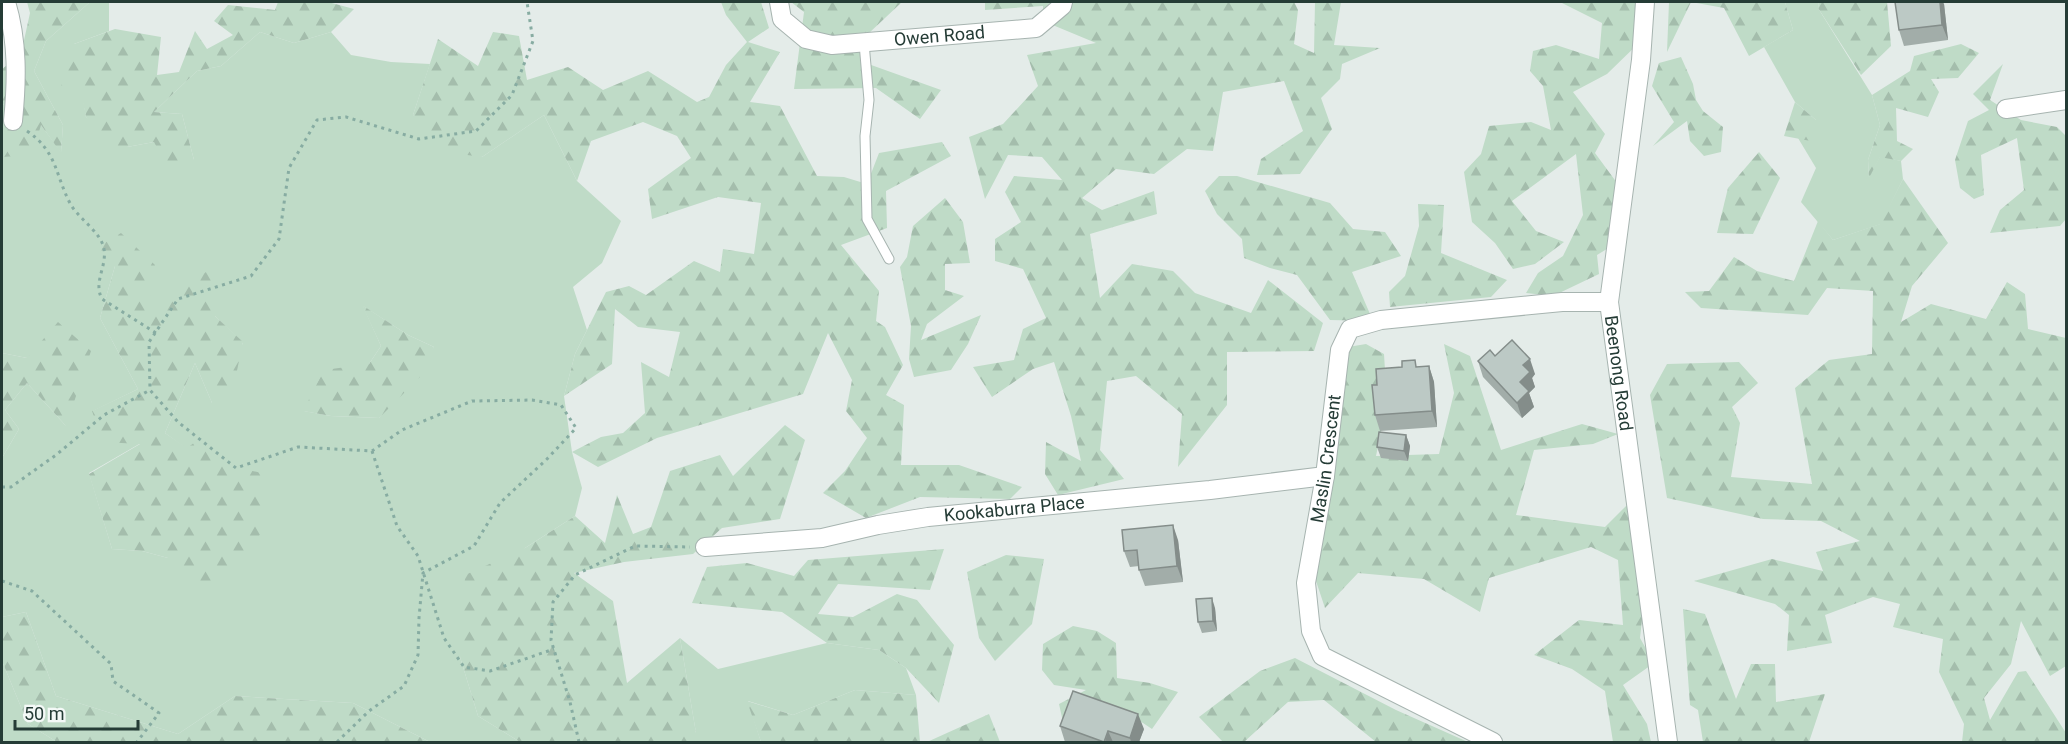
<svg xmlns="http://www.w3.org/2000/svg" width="2068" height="744" viewBox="0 0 2068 744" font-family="Roboto,sans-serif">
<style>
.green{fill:#bfdbc7;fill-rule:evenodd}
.forest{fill:url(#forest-firs)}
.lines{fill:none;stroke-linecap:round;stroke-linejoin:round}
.service-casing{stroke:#a7b4b0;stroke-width:11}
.minor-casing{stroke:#a7b4b0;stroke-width:20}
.tertiary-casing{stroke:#a7b4b0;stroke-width:20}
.path{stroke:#87aca2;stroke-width:3;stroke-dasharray:3 4.5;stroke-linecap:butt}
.service{stroke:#fff;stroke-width:9}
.minor{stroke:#fff;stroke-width:18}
.tertiary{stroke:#fff;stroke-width:18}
.wall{fill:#a2ada9}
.shaded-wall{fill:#848d8a}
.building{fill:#bcc9c5;stroke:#848d8a;stroke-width:1.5}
.labels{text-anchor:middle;stroke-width:4.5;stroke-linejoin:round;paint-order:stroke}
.street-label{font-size:18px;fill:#253c36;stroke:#f4f9f7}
</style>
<defs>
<pattern id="forest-firs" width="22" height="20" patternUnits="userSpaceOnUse" patternTransform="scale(1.5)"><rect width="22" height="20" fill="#bfdbc7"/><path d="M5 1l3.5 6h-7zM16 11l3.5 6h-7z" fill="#a4bdac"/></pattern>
</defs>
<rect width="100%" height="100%" fill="#e4ece9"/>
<g class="green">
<path d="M90,2H109V31L74,44L86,117L127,147L154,142L194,160L182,114L154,112L197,71L221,66L260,32L294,43L331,32L351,55L391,62L430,64L413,115L482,157L544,115L577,181L621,221L602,263L573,287L587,330L575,354L564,396L572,452L582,488L575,516L525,548L460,657L478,716L520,742H430L353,703L235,696L178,734L56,696L26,612L2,617V458L19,429L5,410L27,383L66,426L27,358L2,353V102L12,118L41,125L61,152L63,125L34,71L46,41ZM115,266L149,305L215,316L243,343L212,403L195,363L165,433L187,449L213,463L168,558L142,551L112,549L89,473L141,443L93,411L138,389L100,318ZM363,306L408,335L434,347L379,418L331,416L304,411L369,364L381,346Z"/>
<polygon points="1785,2 1819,2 1818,8 1872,95 1880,125 1868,160 1869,177 1880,156 1901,161 1903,179 1881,224 1833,240 1801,202 1816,168 1798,138 1816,141 1816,120 1795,102 1764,47 1793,30"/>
<polygon points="680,638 718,669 827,643 879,650 906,668 916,695 855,690 793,715 748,701 761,742 696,742 696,733"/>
<polygon points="2,661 28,724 57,742 2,742"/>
</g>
<g class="forest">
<polygon points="27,2 90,2 46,41 34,71 63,125 61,153 41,125 32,155 2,157 2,146 12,118 2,102 2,69 21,54 30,13"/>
<polygon points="278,2 328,2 354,9 331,32 294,43 260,32 221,66 197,71 154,112 182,114 194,160 170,171 154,142 127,147 110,147 86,117 81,93 61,87 74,44 115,29 161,37 157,75 179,72 195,31 207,49 233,35 214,21 228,5 275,10"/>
<polygon points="721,2 761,2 769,28 748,42 780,52 750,102 780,106 817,176 844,177 867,184 879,153 942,142 951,156 886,191 887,228 841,245 879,291 876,321 885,327 903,365 886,395 904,405 901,465 959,465 1022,487 1010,499 920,497 866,518 823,493 845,471 867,438 846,411 852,380 828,333 803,394 657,438 598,467 572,452 601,437 623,433 645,413 641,362 669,377 680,332 638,327 615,309 612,364 564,396 575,354 606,292 629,286 646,295 694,261 720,272 723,249 754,254 761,203 718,197 652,219 648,189 691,158 677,136 643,122 591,141 577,181 544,115 482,157 445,152 413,115 438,39 478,66 493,32 519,36 527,80 568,67 603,90 648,71 697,102 709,97 726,65 747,42 726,15"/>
<polygon points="791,2 902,2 868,34 860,61 941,90 920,119 876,88 794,89 804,12"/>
<polygon points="985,2 1294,2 1298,10 1294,44 1314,53 1315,2 1341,2 1334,45 1380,48 1342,64 1340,79 1321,98 1332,129 1300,174 1257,175 1261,159 1303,131 1284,81 1223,92 1213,151 1187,149 1154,174 1116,169 1082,198 1102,210 1154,191 1157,214 1090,234 1100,298 1132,264 1173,271 1195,293 1251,313 1268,280 1323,323 1314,351 1227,352 1227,405 1178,467 1182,414 1136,376 1107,381 1100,450 1124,479 1058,495 1045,474 1046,442 1081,461 1071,416 1054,362 1033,369 992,397 973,367 1014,360 1023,329 1046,318 1023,269 995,261 995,239 1021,222 1005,192 1014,176 1062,180 1042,157 1008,155 985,199 969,137 1003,124 1038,86 1027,55 1096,43 1043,21 1043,6 985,10"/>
<polygon points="1560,2 1644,2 1643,39 1607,74 1573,92 1605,134 1595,153 1620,187 1615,244 1597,255 1599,274 1553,296 1526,293 1538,273 1563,256 1583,215 1576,154 1512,201 1536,231 1564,242 1535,264 1513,269 1495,243 1472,222 1464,172 1481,154 1489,126 1531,122 1551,130 1543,86 1530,71 1533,51 1556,45 1599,59 1602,23"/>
<polygon points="1669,2 1691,2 1667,52"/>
<polygon points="1691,2 1785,2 1793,30 1749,56 1724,8"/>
<polygon points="1819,2 1887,2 1891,46 1861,75 1818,8"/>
<polygon points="1961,44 1979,53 1958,78 1931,79 1939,92 1928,117 1896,108 1897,141 1913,149 1901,161 1880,157 1869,178 1868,160 1880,125 1872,95 1910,71 1914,56"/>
<polygon points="1681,57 1693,84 1696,100 1703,111 1723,127 1721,152 1704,156 1690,141 1687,121 1653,146 1674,122 1652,86 1659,63"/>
<polygon points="2003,64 1990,100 2021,120 2057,127 2066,136 2066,219 2060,226 1990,233 2000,210 2024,190 2017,138 1981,155 1984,195 1974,199 1960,188 1955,160 1968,121 1989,110 1973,94"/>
<polygon points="1795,102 1816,120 1816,142 1784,136"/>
<polygon points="1759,152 1780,178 1753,234 1717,233 1728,188"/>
<polygon points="1219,176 1237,176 1330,203 1353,229 1385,232 1401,256 1352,272 1373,321 1330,320 1297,275 1270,268 1244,258 1242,239 1217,214 1205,191"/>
<polygon points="1903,179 1948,243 1912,286 1901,322 1931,304 1986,319 2007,282 2025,294 2028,329 2066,338 2066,666 2050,676 2021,621 2011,664 1984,698 1990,720 2018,672 2026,671 2066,733 2066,742 1962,742 1964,724 1939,672 1943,639 1893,627 1900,604 1873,597 1825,615 1832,643 1787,651 1789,615 1775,604 1694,581 1772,559 1823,571 1816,552 1860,541 1821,521 1763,519 1667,498 1650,395 1667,364 1739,362 1758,383 1732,407 1740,423 1731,477 1812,484 1795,388 1829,360 1872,354 1873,291 1827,288 1808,315 1701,308 1685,292 1709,291 1734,257 1757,271 1794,281 1818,221 1833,240 1880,224"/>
<polygon points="945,198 963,222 970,263 945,264 945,290 964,296 927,324 921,340 981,315 968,344 951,370 914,377 909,359 911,326 900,267 907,257 913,226"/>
<polygon points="1418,204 1444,205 1441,253 1507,280 1491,297 1390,307 1389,292 1405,276 1419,226"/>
<polygon points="121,233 155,265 149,305 213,268 215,316 243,342 230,404 212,403 195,363 165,433 187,448 210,431 214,463 262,473 263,530 235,571 196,587 168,558 142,551 112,549 89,474 140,444 103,442 92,411 138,389 100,318 115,266 91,251"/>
<polygon points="362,305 408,335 434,347 420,377 379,418 331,416 303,411 324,370 369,364 381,346"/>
<polygon points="58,322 91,351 66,426 27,383 5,410 19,429 2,458 2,353 27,358"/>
<polygon points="1366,344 1384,354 1387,403 1376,456 1439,454 1454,393 1444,344 1470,356 1501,450 1582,424 1618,434 1593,444 1534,450 1516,515 1605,527 1629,503 1643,611 1640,638 1654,663 1623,685 1647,724 1651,742 1613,742 1605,691 1572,669 1534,655 1579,620 1623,625 1618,560 1591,547 1489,578 1480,612 1424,579 1358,573 1325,608 1306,551 1336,349"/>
<polygon points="785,425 805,440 780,519 722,528 693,554 624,562 574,573 613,601 627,683 680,638 696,733 696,742 520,742 478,716 460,657 465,575 525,548 575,516 605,543 617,495 633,534 651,527 670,471 720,455 733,476"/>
<polygon points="944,549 930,590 838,584 818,614 853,617 897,594 917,600 954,645 939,703 906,668 879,650 827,643 782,612 692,603 707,567 747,563 794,576 808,560"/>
<polygon points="1006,555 1044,559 1032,624 995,661 979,638 967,572"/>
<polygon points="1683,609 1705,614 1736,699 1751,664 1775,664 1776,702 1825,694 1809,742 1703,742 1698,710 1690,705"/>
<polygon points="26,612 56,696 178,734 235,696 353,703 430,742 57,742 28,724 2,661 2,617"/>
<polygon points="1073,626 1097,631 1116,643 1117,678 1150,683 1178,692 1152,729 1125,711 1063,722 1059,704 1086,690 1054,685 1042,670 1043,644"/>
<polygon points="1295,658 1396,710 1468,742 1376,742 1324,700 1288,702 1244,742 1223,742 1199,717 1260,671"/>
<polygon points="855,690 916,695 920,742 761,742 747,701 793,715"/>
<polygon points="989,714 1000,742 927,742"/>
</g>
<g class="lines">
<defs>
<polyline id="service" points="864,43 869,100 865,136 867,219 889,259"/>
<g id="minor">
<path d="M6,2C18,41 17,81 13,121"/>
<path id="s1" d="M779,2L782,19L806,39L832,45L1036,28L1062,6L1063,2"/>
<polyline points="2006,109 2066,100"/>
<path id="s2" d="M705,547L822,538L878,525L928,517L1210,490L1325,476"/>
<path id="s3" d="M1493,742L1322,656L1311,631L1306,583L1325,476L1340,350L1350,329L1381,320L1562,302H1609"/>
</g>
<g id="tertiary">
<path id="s4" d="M1645,2L1641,60L1609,302L1668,742"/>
</g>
</defs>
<use href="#service" class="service-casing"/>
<use href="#minor" class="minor-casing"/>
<use href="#tertiary" class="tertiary-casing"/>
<g class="path">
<path d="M27,131C58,152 55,176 71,205C80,220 101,232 104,249C107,267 93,282 102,299L156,333"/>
<polyline points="372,451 397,526 418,556 444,638 464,667 490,671 554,649"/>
<polyline points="2,487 11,487 56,455 104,415 150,390"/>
<polyline points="2,581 32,591 111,664 113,681 159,713 137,742"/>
<polyline points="337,742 369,711 404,686 418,655 419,618 423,573 474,546 500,503 547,459 576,428 561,405 532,400 472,401 402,430 372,451 298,447 236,468 178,422 150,390 149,342 178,299 251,276 279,239 289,168 317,120 346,117 419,139 476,131 512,95 533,41 527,2"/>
<polyline points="579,742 570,702 551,640 553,602 575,575 635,546 690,547"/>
</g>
<use href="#service" class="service"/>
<use href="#minor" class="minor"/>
<use href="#tertiary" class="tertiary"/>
</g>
<g class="wall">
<polygon points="1944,4 1948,40 1904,46 1899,30"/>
<polygon points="1495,356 1535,374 1532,378 1535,387 1529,393 1534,407 1522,418 1483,377 1478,361"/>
<polygon points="1429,366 1434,382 1437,427 1380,431 1375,415 1418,367"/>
<polygon points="1406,435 1410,446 1408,461 1381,458 1377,447"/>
<polygon points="1178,540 1183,582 1145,586 1139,570 1139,566 1130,567 1124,551"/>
<polygon points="1215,608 1217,631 1202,633 1198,622"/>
<polygon points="1060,726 1144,729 1139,742 1065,742"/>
</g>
<g class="shaded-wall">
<polygon points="1940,2 1943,2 1944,4 1948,40 1942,25"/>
<polygon points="1530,359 1535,374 1532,378 1535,387 1529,393 1534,407 1522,418 1517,403 1523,365"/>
<polygon points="1429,366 1434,382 1437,427 1432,411"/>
<polygon points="1406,435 1410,446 1408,461 1404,451"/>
<polygon points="1173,525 1178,540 1183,582 1177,566"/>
<polygon points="1212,598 1215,608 1217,631 1213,621"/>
<polygon points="1138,714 1144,729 1139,742 1131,742 1130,738"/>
<polygon points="1108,731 1113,742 1105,742"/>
</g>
<g class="building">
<polygon points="1895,2 1940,2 1942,25 1899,30"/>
<polygon points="1512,340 1530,359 1523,365 1530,372 1520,382 1529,391 1517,403 1478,361 1490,350 1495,356"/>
<polygon points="1415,360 1416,367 1429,366 1432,411 1375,415 1372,385 1377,385 1376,369 1402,367 1402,361"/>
<polygon points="1379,432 1406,435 1404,451 1377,447"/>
<polygon points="1173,525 1177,566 1139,570 1137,550 1124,551 1122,530"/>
<polygon points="1212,598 1213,621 1198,622 1196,599"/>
<polygon points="1073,691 1138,714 1130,738 1108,731 1104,742 1060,726"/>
</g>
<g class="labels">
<g class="street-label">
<text dy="6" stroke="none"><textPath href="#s1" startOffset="183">Owen Road</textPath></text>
<text dy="6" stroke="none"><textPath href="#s4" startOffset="374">Beenong Road</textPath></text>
<text dy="6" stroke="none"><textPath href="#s3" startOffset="393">Maslin Crescent</textPath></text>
<text dy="6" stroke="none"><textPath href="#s2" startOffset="312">Kookaburra Place</textPath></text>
</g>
</g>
<rect width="2068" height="744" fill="none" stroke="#253c36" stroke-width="6"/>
<path d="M15 720v9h123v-9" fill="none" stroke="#253c36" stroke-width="3"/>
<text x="24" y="720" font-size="18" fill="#253c36" stroke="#f4f9f7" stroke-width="4.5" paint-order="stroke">50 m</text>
</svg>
